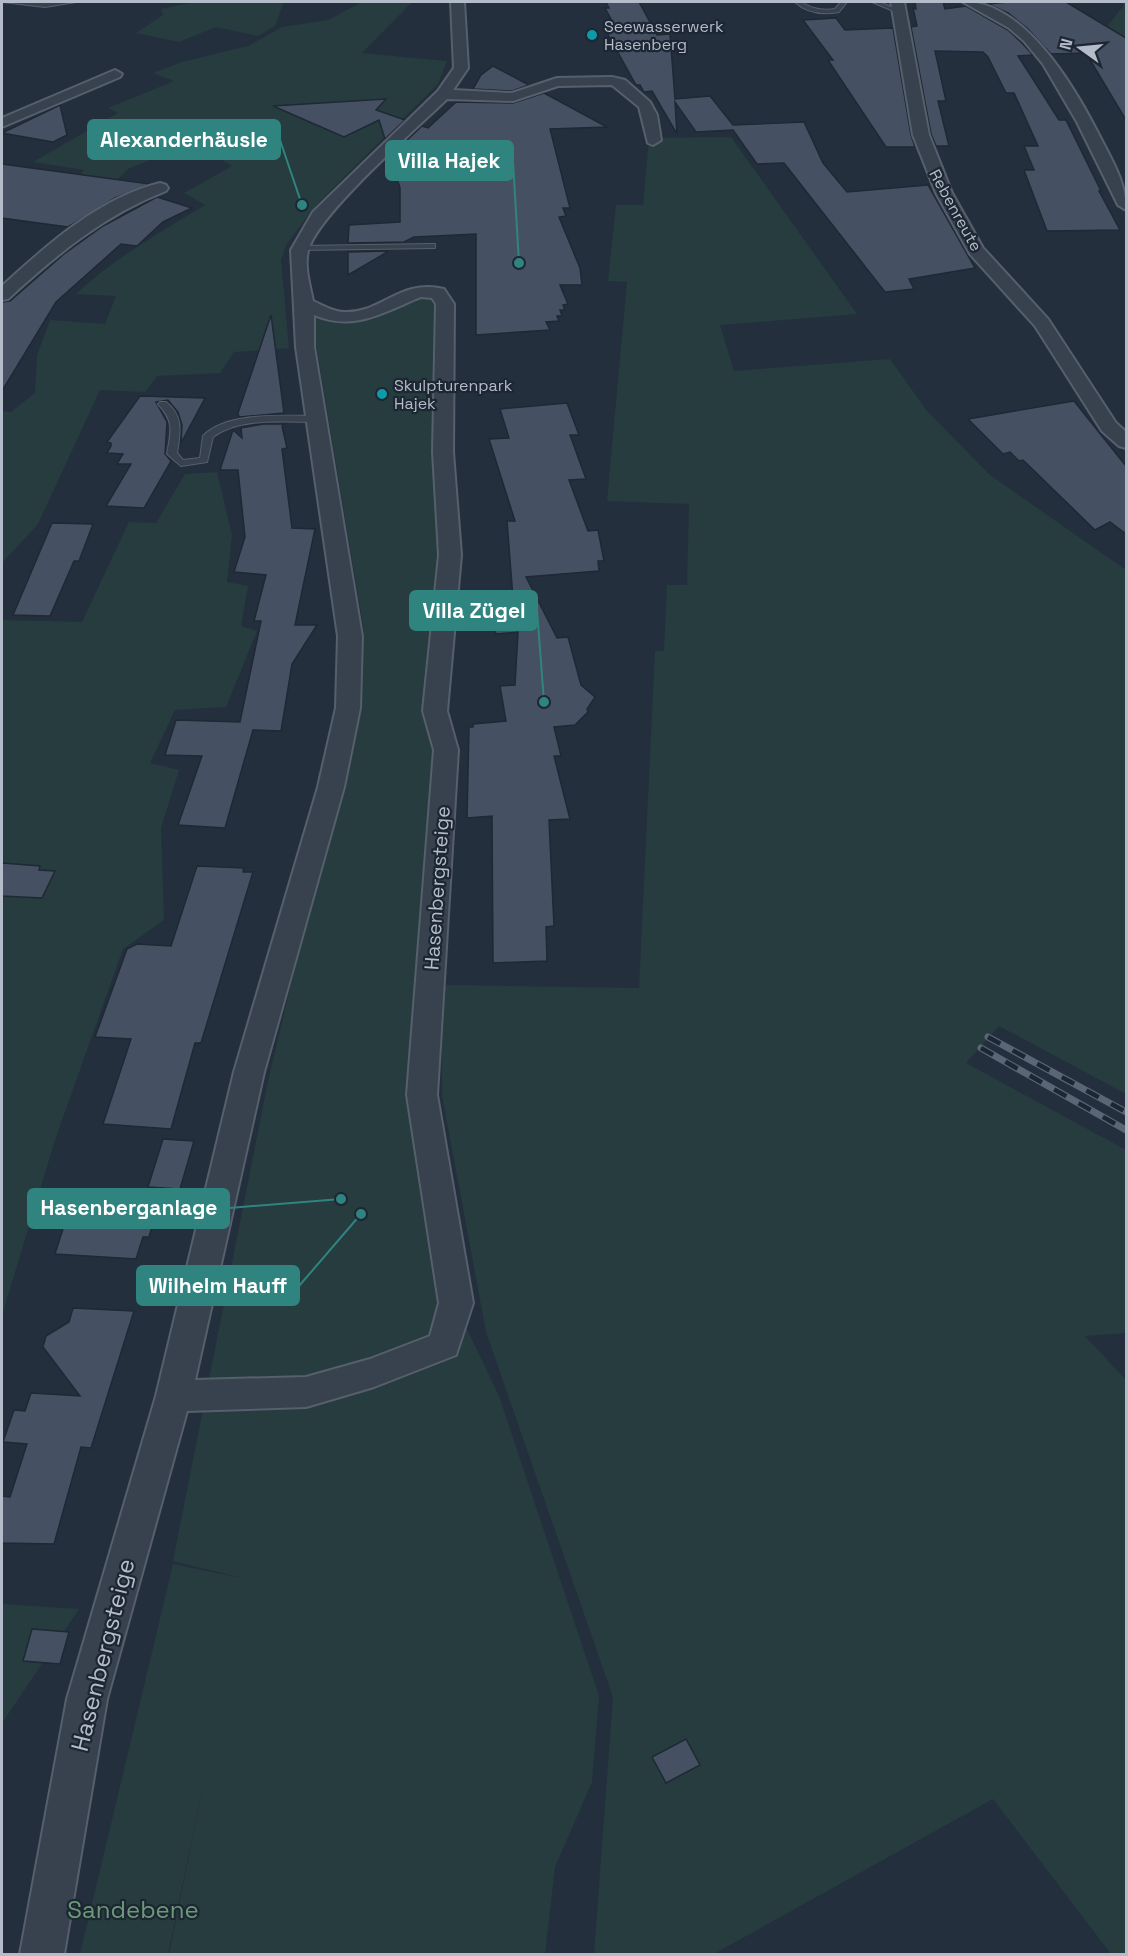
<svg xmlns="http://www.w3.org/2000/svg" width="1128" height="1956" viewBox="0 0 1128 1956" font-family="'Space Grotesk',sans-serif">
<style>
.green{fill:#263c3f}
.building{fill:#455162;stroke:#1f2835;stroke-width:1.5}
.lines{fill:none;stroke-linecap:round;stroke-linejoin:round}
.service-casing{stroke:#565f6c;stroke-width:2}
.minor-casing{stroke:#565f6c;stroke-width:4}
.service{fill:#38414e;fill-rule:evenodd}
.minor{fill:#38414e;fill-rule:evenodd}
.rail-casing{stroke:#5a6575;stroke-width:7}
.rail{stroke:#1d2633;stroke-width:4.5;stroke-dasharray:14;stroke-linecap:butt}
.culture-dot{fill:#0f9aa8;stroke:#1d2633;stroke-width:2}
.labels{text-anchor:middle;stroke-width:4.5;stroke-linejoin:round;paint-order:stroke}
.far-poi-label{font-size:16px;fill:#b4bcc9;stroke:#1d2633;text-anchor:start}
.far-street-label{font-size:16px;fill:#b4bcc9;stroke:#1d2633}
.street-label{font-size:20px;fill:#b4bcc9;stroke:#1d2633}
.near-street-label{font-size:24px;fill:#b4bcc9;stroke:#1d2633}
.near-park-label{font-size:24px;fill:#6b9a76;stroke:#1d2633}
.leader{fill:none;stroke:#308480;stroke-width:2}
.callout-dot{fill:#308480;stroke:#1d2633;stroke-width:2}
.callout{fill:#308480;stroke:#308480;stroke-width:2}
.callout-label{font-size:21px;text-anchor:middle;font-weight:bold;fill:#fff}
</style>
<rect width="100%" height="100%" fill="#242f3e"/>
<g class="green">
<polygon points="194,2 282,2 283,4 275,26 258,36 216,27 179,42 136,33 163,15 161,9"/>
<path d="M362,2H412L362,53L447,61L438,84L317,204L286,245L281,260L289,348L234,352L220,373L157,376L145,392L100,390L38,524L2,563V411L11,412L35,393L37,355L50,320L105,324L116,296L76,294C114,258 161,232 205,205L184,193L232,166L192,142L128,169L100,197L65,196L84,170L33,162L118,113L108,108L174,81L153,73L182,62L248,46L282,27L328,20Z"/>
<polygon points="1122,2 1126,2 1126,39 1097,40 1124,5"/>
<polygon points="731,137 857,314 720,325 734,371 890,359 927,411 990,475 1126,570 1126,1094 999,1026 966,1063 1126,1150 1126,1333 1085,1336 1126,1380 1126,1954 1111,1954 993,1799 714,1954 594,1954 613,1697 486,1332 442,1095 441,985 639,988 655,651 664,651 667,585 687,585 689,504 607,501 627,282 608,281 616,205 643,205 649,138"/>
<polygon points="420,293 435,295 442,304 442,750 419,1096 454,1302 499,1396 599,1696 592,1782 555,1867 545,1954 169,1954 206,1772 168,1954 80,1954 173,1564 246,1579 173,1561 268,1081 358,704 364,631 310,309 343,320"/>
<polygon points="217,472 232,535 227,582 248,586 241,626 257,631 226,707 175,710 150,763 179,770 161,828 164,920 123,949 56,1137 2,1315 2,620 82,622 129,522 156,523 185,474"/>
<polygon points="2,1604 79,1609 2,1723"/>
</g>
<g class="building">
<polygon points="606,2 639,2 657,35 670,34 675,99 710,96 733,125 804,122 823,163 847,192 928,185 975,268 909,279 914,289 885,292 784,163 757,164 733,130 696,132 675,102 677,134 652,91 644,92 640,85 636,85 605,29 616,28 605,8 609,8"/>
<polygon points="915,2 943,2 945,9 966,6 1008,30 1022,43 1033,55 1018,56 1059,120 1066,120 1101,191 1099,191 1120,230 1047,231 1024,170 1034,170 1024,146 1038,146 1014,93 1006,93 988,57 983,52 935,51 946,101 938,101 949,146 936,146 931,134 911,27 917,26 913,8 916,9"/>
<polygon points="1008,2 1066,2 1126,38 1126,120 1086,53 1051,54 1028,29 1008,13 988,4"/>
<polygon points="836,18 845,30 893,28 911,135 915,147 886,147 828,60 833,60 803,20"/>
<polygon points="493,66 529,85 512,91 473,89 481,75"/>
<polygon points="544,93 607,127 550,129 570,208 563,208 566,216 559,217 580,268 582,285 560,285 568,304 563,305 565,310 560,310 562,316 557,316 559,321 546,322 550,330 476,335 476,234 414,237 404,242 348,243 349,225 400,222 400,188 390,156 422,126 428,128 456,102 513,103"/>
<polygon points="386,99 376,110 405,120 385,139 379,120 344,137 273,106"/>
<polygon points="60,105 67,135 53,142 2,133"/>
<polygon points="2,164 150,184 115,198 68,227 2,218"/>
<polygon points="157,197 192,208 163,222 137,246 121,244 56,302 2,391 2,302 10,301 64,254 103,226"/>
<polygon points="389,251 348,275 348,252"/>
<polygon points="271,315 284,413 239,417 238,413"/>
<polygon points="140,396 205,398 181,443 182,425 178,412 168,400 156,402 167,422 165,454 171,461 144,508 106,506 131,464 117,464 123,454 107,453 111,446 111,443 107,442"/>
<polygon points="1074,401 1126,466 1126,534 1110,522 1095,530 1023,460 1019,461 1010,452 1003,454 968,419"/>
<polygon points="567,403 579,435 570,435 586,479 569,480 588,531 598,530 604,561 598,561 599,571 526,577 557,638 568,637 581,685 595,697 587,709 588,712 575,725 554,727 561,756 554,756 570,819 549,820 554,926 546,927 547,961 493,963 492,816 467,818 469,727 473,727 473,724 506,721 500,686 515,685 518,632 496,634 487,600 513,598 507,521 515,521 489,439 509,438 500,409"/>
<polygon points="263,424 285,424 282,426 287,448 282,449 292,528 315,529 295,625 317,625 292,664 281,731 253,730 225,828 178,825 202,756 165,755 176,720 240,722 261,621 254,621 266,575 234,572 245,537 238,470 220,470 233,430 242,438 241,428"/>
<polygon points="52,523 93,524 79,561 74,561 50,616 13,615"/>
<polygon points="2,863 40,866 39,870 55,871 42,898 2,896"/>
<polygon points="197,866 244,868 243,872 253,872 201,1043 195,1043 171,1129 103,1124 131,1039 95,1037 127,949 137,944 171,946"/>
<polygon points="163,1139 194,1141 180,1189 148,1187"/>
<polygon points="74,1194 160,1198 149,1237 143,1237 136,1259 55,1254"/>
<polygon points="73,1308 134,1311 91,1448 81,1447 54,1544 2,1543 2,1496 10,1497 27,1444 3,1442 14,1410 25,1411 31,1393 80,1396 43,1347 46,1336 69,1322"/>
<polygon points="32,1629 69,1632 60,1664 23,1661"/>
<polygon points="686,1739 700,1765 666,1783 652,1757"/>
</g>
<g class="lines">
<defs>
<g id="service">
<polygon points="3,2 76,2 45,7"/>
<path d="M795,2C803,1 806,6 814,8C821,10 828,10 835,9L841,2H847L839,12C823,15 807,13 795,2Z"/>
<polygon points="872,2 879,2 901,11 896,12"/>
<polygon points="432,244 435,244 435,248 300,250 296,248 300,246"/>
<path d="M160,402H166C184,416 180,433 177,453L183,460L200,458L203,436C227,411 285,416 318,416L323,419L318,422C284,422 240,417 213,437L207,462L181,466L167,454C171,431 175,422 158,404Z"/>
</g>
<g id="minor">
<path d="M451,2H464L468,68L453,90L512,93L557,78L612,77L625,80L650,102L657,115L661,140L653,145L648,143L639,107L612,85L558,86L513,101L447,99C416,129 317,215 308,251C304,267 310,285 313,301C322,305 333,312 344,312C381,314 400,278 444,289L454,304L453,452L461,555L447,711L458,750L437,1095L473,1303L456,1355L374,1387L306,1407L187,1411L107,1699L64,1954H20L67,1699L156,1396L234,1072L318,787L336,708L338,636L296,347L291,250L313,212L438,91L454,68ZM421,297L432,298L436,304L433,452L439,555L423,711L434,750L407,1095L439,1303L430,1336L370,1359L306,1377L195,1380L264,1072L344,787L360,708L362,636L314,347V315C354,332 384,312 421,297Z"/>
<polygon points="891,2 904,2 929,135 952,193 983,248 1048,319 1116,423 1126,432 1126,448 1119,446 1102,431 1035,326 970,254 936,193 913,135"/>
<path d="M963,2C1024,0 1075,88 1098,133C1111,159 1126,181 1126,210L1118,205L1077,122L1043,64L1024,41L1009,28Z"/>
<polygon points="115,70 122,74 120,77 2,127 2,118"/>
<path d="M160,183L166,185L168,188L166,191C104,215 56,255 8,299L2,300V286C47,245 99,198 160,183Z"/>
</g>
</defs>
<use href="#service" class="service-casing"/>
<use href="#minor" class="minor-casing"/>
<use href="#service" class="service"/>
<use href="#minor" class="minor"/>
<defs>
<g id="rail">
<polyline points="988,1037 1126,1112"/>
<polyline points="981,1048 1126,1130"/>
</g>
</defs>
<use href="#rail" class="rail-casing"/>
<use href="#rail" class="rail"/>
</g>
<g class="culture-dot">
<circle cx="592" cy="35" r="6"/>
<circle cx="382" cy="394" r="6"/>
</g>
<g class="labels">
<g class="far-poi-label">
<text x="604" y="32">Seewasserwerk<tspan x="604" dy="18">Hasenberg</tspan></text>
<text x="394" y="391">Skulpturenpark<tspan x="394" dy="18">Hajek</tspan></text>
</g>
<g class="far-street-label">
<text transform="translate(956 210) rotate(61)" y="6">Rebenreute</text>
</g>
<g class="street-label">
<text transform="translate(437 888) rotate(-86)" y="7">Hasenbergsteige</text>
</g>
<g class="near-street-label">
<text transform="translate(103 1655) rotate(-76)" y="8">Hasenbergsteige</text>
</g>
<g class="near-park-label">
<text x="133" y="1918">Sandebene</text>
</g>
</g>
<path class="leader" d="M302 205L280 140M519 263L513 161M544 702L537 610M341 1199L229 1208M361 1214L299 1286"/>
<g class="callout-dot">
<circle cx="302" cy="205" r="6"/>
<circle cx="519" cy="263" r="6"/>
<circle cx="544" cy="702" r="6"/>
<circle cx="341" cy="1199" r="6"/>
<circle cx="361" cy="1214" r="6"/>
</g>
<g class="callout">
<rect x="88" y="120" width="192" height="39" rx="6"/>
<rect x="386" y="141" width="127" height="39" rx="6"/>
<rect x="410" y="591" width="127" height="39" rx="6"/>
<rect x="28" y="1189" width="201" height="39" rx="6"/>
<rect x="137" y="1266" width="162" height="39" rx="6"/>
</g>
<g class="callout-label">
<text x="184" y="147">Alexanderhäusle</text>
<text x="449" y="168">Villa Hajek</text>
<text x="474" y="618">Villa Zügel</text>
<text x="129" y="1215">Hasenberganlage</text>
<text x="218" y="1293">Wilhelm Hauff</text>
</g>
<rect width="1128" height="1956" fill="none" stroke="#b4bcc9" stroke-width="6"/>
<g transform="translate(1080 48) rotate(285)" stroke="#1d2633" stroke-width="4.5" paint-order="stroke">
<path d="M0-4.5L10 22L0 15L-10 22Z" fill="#b4bcc9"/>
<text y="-9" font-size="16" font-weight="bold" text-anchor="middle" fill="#b4bcc9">N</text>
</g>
</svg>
